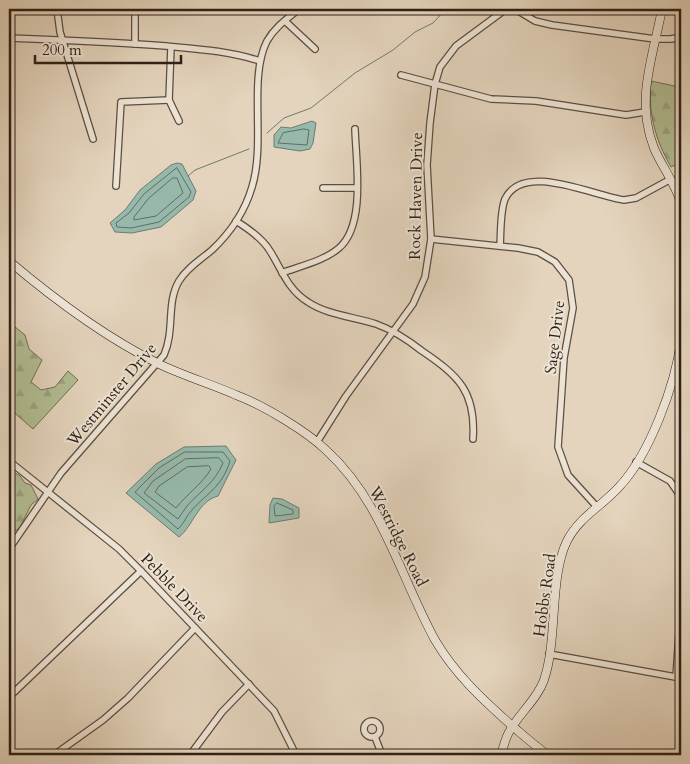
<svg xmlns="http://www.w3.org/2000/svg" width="690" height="764" viewBox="0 0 690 764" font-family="Cardo,serif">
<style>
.forest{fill:url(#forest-firs);stroke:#706f54}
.water{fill:#96b9ac;stroke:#6c7c70}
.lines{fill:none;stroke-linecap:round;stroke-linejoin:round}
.shore{stroke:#626d61;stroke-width:1}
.stream{stroke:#6c7c70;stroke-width:1}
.street-casing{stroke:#5c4e40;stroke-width:8}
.secondary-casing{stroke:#2e2116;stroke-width:9}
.street{stroke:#ede3d4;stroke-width:5.5}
.secondary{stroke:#ede3d4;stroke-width:8}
.labels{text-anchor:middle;stroke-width:4;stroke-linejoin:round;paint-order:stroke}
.street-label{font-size:16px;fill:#2e2116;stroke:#ede3d4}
</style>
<defs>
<pattern id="forest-firs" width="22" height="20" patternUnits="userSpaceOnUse" patternTransform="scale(1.25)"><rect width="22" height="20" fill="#b2bd93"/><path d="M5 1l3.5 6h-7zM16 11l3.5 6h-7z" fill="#99a27e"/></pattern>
</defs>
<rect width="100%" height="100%" fill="#e4d4bd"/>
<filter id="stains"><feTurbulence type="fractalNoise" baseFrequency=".004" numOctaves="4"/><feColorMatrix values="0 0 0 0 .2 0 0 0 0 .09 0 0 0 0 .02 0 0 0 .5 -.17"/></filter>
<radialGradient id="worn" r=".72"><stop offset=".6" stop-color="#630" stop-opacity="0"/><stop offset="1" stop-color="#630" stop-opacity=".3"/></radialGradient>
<g class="forest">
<path d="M681,79V162L671,167C655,139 648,113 651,81L679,87Z"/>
<polygon points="9,322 25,335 29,349 42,360 31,382 41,390 55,387 68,371 78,380 33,429 9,408"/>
<polygon points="9,469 20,476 25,483 31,485 38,499 31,505 19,529 10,532"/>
</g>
<g class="water">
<polygon points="312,121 316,123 313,143 310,149 300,151 274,147 274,135 281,127 291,128"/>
<polygon points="177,163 182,164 196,191 193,200 161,227 132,233 115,232 110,223 125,210 140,190 171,165"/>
<path d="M226,446L236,460L218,496C198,501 193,526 179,537L126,493L156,464L184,447Z"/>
<polygon points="273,498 282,499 299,508 299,518 269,523 270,505"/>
</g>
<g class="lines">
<g class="shore">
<polygon points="304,129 309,130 307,145 278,143 283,133"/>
<polygon points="177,168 191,192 189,197 159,222 131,228 117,227 116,223 129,213 144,194"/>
<polygon points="173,178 177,178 183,193 156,216 134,220 134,217 148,199"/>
<path d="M185,452H223L230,461C222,487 208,492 192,510C186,516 184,524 178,529L135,492L159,468Z"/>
<path d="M219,458L223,463C214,484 201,490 187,506C184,510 181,515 178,519L144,493L153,481L185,459Z"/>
<path d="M209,466L211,469C202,484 187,494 176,508L155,492L159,486L187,467Z"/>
<polygon points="277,503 293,510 293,514 275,516 274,506"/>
</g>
<g class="stream">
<polyline points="267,133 284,118 311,108 355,73 393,50 415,32 433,23 446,9"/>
<polyline points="188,176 195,170 249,149"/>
</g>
<defs>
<g id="street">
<polyline points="57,9 60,32 93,139"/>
<polyline points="515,9 535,21 552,25 655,39 671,39 681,37"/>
<polyline points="285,21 315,49"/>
<path d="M9,38C61,40 113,42 166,46C198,49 229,51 260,61"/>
<polyline points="135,44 135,9"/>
<polyline points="171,47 169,100 179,121"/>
<polyline points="401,75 491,99 536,101 626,115 645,112"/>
<polyline points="116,186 121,102 169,100"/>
<polyline points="323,188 356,188"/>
<path d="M236,221C249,229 262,238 270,251C282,270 288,290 308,302C327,315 355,317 376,324C393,330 408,340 422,351C459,376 476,392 473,439"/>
<polyline points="431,239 518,248 538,252 555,262 569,280 573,308 564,358 558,447 568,475 597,507"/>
<path d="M500,246C501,232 500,212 505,199C523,161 593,196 624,200L636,198L671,179"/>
<path d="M282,273C300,266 324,261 339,248C366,225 356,162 355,129"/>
<polyline points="317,442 346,396 413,304 425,277 431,239 427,165 430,123 435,84 440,67 456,46 506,9"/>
<polyline points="9,461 119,549 141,571 274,711 296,755"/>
<polyline points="636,462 670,481 681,497"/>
<path d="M9,549L61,473L164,355C175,330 166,303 179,281C187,268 200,260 212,250C230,233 245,211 252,187C266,142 248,78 267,41C275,27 288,18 299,9"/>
<polyline points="549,654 681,678"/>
<polyline points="676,677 681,604"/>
<polyline points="9,697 141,571"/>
<circle cx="372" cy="729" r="8"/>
<polyline points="375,737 382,755"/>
<polyline points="54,755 103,720 128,698 195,628"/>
<polyline points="190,755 222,712 249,684"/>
</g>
<g id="secondary">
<path d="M662,9C653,57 635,100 654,148C662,167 675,183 681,203"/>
<path d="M9,261C55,300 105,337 159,364C184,376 211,384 236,395C263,405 306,431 326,450C382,501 400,576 435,640C455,674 481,698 510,724C523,735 535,746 548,755"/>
<path d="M501,755C503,748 505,740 508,734C518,714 537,700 544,680C558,639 549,578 567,541C579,517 602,506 619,487C650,454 675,385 681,341"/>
</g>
</defs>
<use href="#street" class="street-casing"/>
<use href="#secondary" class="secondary-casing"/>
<use href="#street" class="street"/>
<use href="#secondary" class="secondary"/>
</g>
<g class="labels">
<g class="street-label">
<text transform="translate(415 196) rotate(-89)" y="6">Rock Haven Drive</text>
<text transform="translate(554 337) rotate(-83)" y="6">Sage Drive</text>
<text transform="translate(111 394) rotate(-50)" y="6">Westminster Drive</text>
<text transform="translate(399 536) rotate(63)" y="6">Westridge Road</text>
<text transform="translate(175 587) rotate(46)" y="6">Pebble Drive</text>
<text transform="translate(544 595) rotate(-82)" y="6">Hobbs Road</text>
</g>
</g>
<rect width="690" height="764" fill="none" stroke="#e4d4bd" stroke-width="30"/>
<rect x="10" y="10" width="670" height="744" fill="none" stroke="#2e2116" stroke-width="2.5"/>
<rect x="15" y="15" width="660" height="734" fill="none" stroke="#2e2116"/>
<path d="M35 55v8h146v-8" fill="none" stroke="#2e2116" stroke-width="2.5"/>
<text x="42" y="55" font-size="15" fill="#2e2116" stroke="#ede3d4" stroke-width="4" paint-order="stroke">200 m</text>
<rect width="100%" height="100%" filter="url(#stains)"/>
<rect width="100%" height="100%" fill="url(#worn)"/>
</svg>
